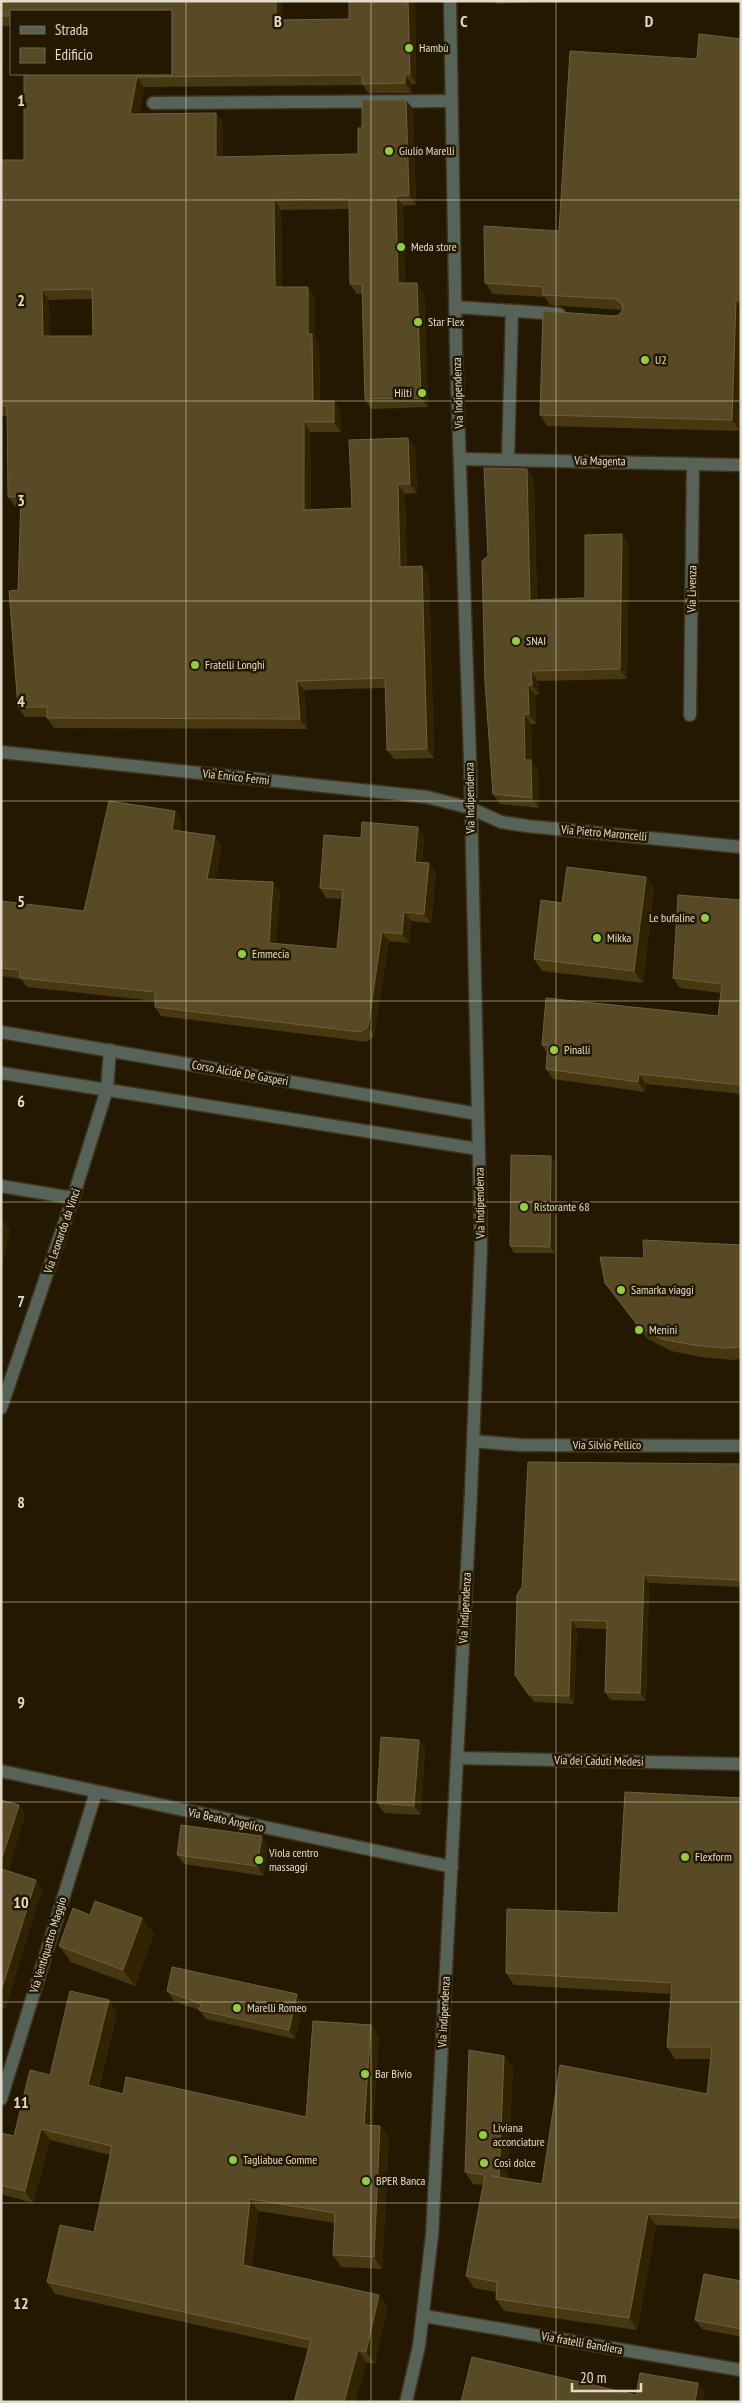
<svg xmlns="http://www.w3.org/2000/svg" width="742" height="2403" viewBox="0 0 742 2403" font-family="'PT Sans Narrow',sans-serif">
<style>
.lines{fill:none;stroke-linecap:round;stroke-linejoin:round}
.minor-casing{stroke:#3e341c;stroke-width:15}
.minor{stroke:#576259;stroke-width:12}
.wall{fill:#473811;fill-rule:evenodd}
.shaded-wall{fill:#322402}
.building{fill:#574a25;stroke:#6d603f;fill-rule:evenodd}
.grid{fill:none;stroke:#e1dbcb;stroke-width:1;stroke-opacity:0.55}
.poi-dot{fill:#93cd3e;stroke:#241900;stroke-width:2}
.labels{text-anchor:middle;stroke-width:5;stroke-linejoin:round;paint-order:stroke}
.poi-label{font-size:12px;fill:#e1dbcb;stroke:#241900;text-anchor:start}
.street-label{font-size:12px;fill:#e1dbcb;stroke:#241900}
.grid-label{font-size:16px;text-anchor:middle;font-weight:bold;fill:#e1dbcb;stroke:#241900;stroke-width:5;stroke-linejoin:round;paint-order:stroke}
</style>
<rect width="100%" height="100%" fill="#241900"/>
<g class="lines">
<defs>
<g id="minor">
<polyline points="153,103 451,101"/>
<polyline points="455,307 559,314"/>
<polyline points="460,459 741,465"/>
<polyline points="508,459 512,311"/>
<polyline points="690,715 693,464"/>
<polyline points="1,752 427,797 470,808 501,822 527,826 741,847"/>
<polyline points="1,1032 478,1114"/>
<polyline points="1,1073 478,1149"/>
<polyline points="1,1186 73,1198"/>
<polyline points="1,1408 73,1198 107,1089 110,1050"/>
<polyline points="473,1441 520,1445 741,1446"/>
<polyline points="457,1758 741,1764"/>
<polyline points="1,1771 452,1867"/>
<polyline points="1,2099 96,1792"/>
<polyline points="424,2316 741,2370"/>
<polyline points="406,2402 419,2346 432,2235 471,1492 481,1247 470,759 456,350 450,1"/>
</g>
</defs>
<use href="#minor" class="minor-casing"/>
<use href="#minor" class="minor"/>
</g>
<g class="wall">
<path d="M1,1H282L283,20L349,19V1H415L416,84H412V93H368L363,85L144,87L139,114L223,123V157L358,154L362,128L413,109L416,205L403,206L405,283L424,293L428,407L371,409L365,399L362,294H357L350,284L349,209L281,210L282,287L315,297V338L319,343L320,401H334L340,411L341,432H310L311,510L352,508L408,438L415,448L417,493L405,494L407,567L422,566L429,576L434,758L394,759L387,750L385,688L304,690L307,729L54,728L47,718V717H25L18,707V590L21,506H15L8,497L7,416H1V160H24V74H171L11,11V26H1ZM92,299L93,336H49V300Z"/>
<polygon points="494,1 554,1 496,4"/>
<polygon points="741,39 741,390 740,431 547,426 540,415 614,316 619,315 622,310 550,305 545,297 493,294 485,283 559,231 697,59"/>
<polygon points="527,469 534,479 537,600 585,598 629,544 627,679 538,681 539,695 535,695 536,724 531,724 532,762 538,770 539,808 500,804 493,794 488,556"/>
<polygon points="175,811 182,821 180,831 215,836 222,846 215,879 273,882 280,892 276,944 337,949 342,899 326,898 320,888 361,838 418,827 424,837 422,863 436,873 431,923 411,921 409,943 389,941 374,1036 367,1042 161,1016 155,1007 155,1001 27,987 21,979 1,976 1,901 84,911"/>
<polygon points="646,877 654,889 643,983 542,971 534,959 562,903"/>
<polygon points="741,900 741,1094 646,1084 645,1092 553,1079 546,1069 547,1053 542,1045 718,1016 721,993 680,988 673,978"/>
<polygon points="551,1156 555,1162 555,1253 514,1253 510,1246"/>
<polygon points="741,1245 741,1359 731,1360 701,1357 671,1351 648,1339 605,1283 644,1258"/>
<polygon points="741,1464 741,1587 649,1583 646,1701 610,1700 605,1692 607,1629 577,1628 574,1704 534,1702 515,1675 517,1595"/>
<polygon points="419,1740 425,1749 421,1815 384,1813 377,1803"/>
<polygon points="741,1798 741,2229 656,2225 637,2330 504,2311 496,2299 496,2292 474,2288 466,2276 483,2185 473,2184 465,2172 504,2056 513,2068 507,2178 542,2184 707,2094 710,2059 675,2059 667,2047 671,1994 514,1985 506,1973 618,1913"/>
<polygon points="1,1800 19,1805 25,1814 8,1871 42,1889 5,2009 1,2008"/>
<polygon points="268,1845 264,1876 184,1864 177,1855"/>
<polygon points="90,1915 142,1918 154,1934 135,1986 71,1962 59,1946"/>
<polygon points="167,1991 303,2004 295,2039 206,2019 199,2010 174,2001"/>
<polygon points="117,2012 99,2087 123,2094 306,2117 379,2036 373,2126 380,2126 389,2138 382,2269 341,2267 333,2255 335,2223 258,2211 252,2267 387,2306 375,2364 366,2362 355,2402 294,2402 308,2349 55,2294 47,2282 94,2232 110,2155 50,2140 33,2203 1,2194 1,2133 14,2136 50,2075"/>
<polygon points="741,2281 741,2337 702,2329 695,2320"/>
</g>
<g class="shaded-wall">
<polygon points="276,1 282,1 283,30 276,20"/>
<polygon points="408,1 415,1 416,84 410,74"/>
<polygon points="405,74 412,84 412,93 405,83"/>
<polygon points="137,77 144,87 137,124 130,114"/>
<polygon points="406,100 413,109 416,205 409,195"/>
<polygon points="216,113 223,123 223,167 216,157"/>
<polygon points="396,196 403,206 405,293 398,283"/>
<polygon points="274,200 281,210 282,297 275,287"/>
<polygon points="417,283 424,293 428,407 421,398"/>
<polygon points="308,287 315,297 315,338 319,343 320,411 313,401 308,334"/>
<polygon points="42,290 49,300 50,346 43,336"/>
<polygon points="736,300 741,307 741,390 740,431 732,420"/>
<polygon points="334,401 340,411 341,432 334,422"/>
<polygon points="304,422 310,432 311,520 304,510"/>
<polygon points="408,438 415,448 417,493 410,484"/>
<polygon points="527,469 534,479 537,610 530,600"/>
<polygon points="398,484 405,494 407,577 400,567"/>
<polygon points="622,534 629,544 627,679 620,669"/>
<polygon points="422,566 429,576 434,758 427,749"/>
<polygon points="531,671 538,681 539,695 532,685"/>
<polygon points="297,681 304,690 307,729 300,719"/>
<polygon points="528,685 535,695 536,724 529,714"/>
<polygon points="524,714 531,724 532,762 538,770 539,808 532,798 525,760"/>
<polygon points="175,811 182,821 179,840 172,830"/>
<polygon points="418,827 424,837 421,871 415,862"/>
<polygon points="215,836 222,846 214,888 207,879"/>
<polygon points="429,863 436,873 431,923 424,914"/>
<polygon points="646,877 654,889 643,983 634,971"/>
<polygon points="273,882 280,892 276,953 269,943"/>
<polygon points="404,912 411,921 409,943 402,934"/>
<polygon points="382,932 389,941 374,1036 368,1027"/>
<polygon points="639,1074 646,1084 645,1092 638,1082"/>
<polygon points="551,1156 555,1162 555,1253 550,1247"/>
<polygon points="1,1218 10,1230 1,1273"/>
<polygon points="644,1575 649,1583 646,1701 640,1693"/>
<polygon points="571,1620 577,1628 574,1704 569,1696"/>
<polygon points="419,1740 425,1749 421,1815 414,1806"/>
<polygon points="19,1805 25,1814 6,1878 1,1872 1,1861"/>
<polygon points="262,1836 268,1845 264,1876 257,1866"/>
<polygon points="36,1880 42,1889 5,2009 1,2003 1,1991"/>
<polygon points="142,1918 154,1934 135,1986 123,1970"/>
<polygon points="297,1994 303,2004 295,2039 289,2030"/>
<polygon points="109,2000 117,2012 96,2096 88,2085"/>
<polygon points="371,2025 379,2036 372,2137 364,2125"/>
<polygon points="504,2056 513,2068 507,2188 499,2177"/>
<polygon points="380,2126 389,2138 382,2269 374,2257"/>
<polygon points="41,2129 50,2140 33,2203 25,2191"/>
<polygon points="250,2199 258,2211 251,2276 243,2265"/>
<polygon points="648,2214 656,2225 637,2330 629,2318"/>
<polygon points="379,2295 387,2306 375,2364 366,2352"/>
<polygon points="358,2350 366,2362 355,2402 344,2402"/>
<polygon points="698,2383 704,2392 703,2402 695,2402"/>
</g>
<g class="building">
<path d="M1,1H276V20L349,19V1H408L410,74H405V83L362,84V75L137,77L130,114L216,113V157L358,154V128H362V100H406L409,195L396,196L398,283H417L421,398L365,399L362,284H350L349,199L274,200L275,287H308V334H312L313,401H334V422H304V510L352,508L349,440L408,438L410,484H398L400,567L422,566L427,749L387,750L385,678L297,681L300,719L47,718V707H18L9,591L18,590L21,496L8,497L7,406H1V160H24V74H171V11H11V16H1ZM92,289L93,336H43L42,290Z"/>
<polygon points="699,34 741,39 741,300 736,300 732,420 540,415 543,311 614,316 619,315 623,309 622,304 615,299 543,295 543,287 485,283 484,226 559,231 570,51 697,59"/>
<polygon points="484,468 527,469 530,600 585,598 585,535 622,534 620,669 531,671 532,685 528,685 529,714 524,714 525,760 531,760 532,798 493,794 485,682 482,561 488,556"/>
<polygon points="109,801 175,811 172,830 215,836 207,879 273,882 269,943 337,949 343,890 320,888 324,835 361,838 362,822 418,827 415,862 429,863 424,914 404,912 402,934 382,932 368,1027 360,1032 155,1007 155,992 20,978 19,970 1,968 1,901 84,911"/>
<polygon points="567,867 646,877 634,971 534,959 541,900 562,903"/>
<polygon points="678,895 741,900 741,1085 639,1074 638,1082 546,1069 548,1045 542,1045 546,998 718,1016 722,984 673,978"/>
<polygon points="511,1155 551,1156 550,1247 510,1246"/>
<polygon points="643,1240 741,1245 741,1347 722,1348 693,1345 662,1339 639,1327 605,1283 600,1257 644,1258"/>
<polygon points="528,1462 741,1464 741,1580 644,1575 640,1693 605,1692 607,1621 571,1620 569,1696 529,1695 515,1675 517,1595 522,1587"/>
<polygon points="381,1737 419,1740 414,1806 377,1803"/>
<polygon points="625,1792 741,1798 741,2218 648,2214 629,2318 496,2299 497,2282 466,2276 485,2175 465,2172 469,2050 504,2056 499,2177 492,2176 542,2184 560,2065 707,2094 712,2047 667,2047 672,1983 506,1973 507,1909 618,1913"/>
<polygon points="1,1800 19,1805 1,1861"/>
<polygon points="181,1825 262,1836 257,1866 177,1855"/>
<polygon points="1,1869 36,1880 1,1991"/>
<polygon points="95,1901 142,1918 123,1970 59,1946 73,1908 90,1915"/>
<polygon points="172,1967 297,1994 289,2030 199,2010 201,2004 167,1991"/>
<polygon points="70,1991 109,2000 88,2085 123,2094 126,2077 306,2117 313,2021 371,2025 364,2125 380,2126 374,2257 333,2255 335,2213 250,2199 243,2265 379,2295 366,2352 358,2350 344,2402 294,2402 311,2340 47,2282 60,2225 94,2232 112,2146 41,2129 25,2191 1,2185 1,2133 14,2136 30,2070 50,2075"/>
<polygon points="704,2274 741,2281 741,2329 695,2320"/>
<polygon points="472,2357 636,2395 640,2373 698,2383 695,2402 461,2402"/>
</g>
<path class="grid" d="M186,1V2402M371,1V2402M556,1V2402M1,200H741M1,401H741M1,601H741M1,801H741M1,1001H741M1,1202H741M1,1402H741M1,1602H741M1,1802H741M1,2002H741M1,2203H741"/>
<g class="poi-dot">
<circle cx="409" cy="48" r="5"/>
<circle cx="389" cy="151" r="5"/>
<circle cx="401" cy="247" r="5"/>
<circle cx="418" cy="322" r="5"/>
<circle cx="645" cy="360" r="5"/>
<circle cx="422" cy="393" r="5"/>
<circle cx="516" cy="641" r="5"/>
<circle cx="195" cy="665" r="5"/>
<circle cx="705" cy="918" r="5"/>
<circle cx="597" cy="938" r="5"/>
<circle cx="242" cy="954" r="5"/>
<circle cx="554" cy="1050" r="5"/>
<circle cx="524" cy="1207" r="5"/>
<circle cx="621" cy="1290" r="5"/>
<circle cx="639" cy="1330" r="5"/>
<circle cx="685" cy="1857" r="5"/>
<circle cx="259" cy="1860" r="5"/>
<circle cx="237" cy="2008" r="5"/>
<circle cx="365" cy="2074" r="5"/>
<circle cx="483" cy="2135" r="5"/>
<circle cx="233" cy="2160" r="5"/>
<circle cx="484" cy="2163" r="5"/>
<circle cx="366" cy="2181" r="5"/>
</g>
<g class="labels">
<g class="poi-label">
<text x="419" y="52">Hambù</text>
<text x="399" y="155">Giulio Marelli</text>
<text x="411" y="251">Meda store</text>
<text x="428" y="326">Star Flex</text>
<text x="655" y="364">U2</text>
<text x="412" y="397" text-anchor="end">Hilti</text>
<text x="526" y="645">SNAI</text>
<text x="205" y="669">Fratelli Longhi</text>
<text x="695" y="922" text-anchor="end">Le bufaline</text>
<text x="607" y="942">Mikka</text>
<text x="252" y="958">Emmecia</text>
<text x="564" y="1054">Pinalli</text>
<text x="534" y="1211">Ristorante 68</text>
<text x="631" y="1294">Samarka viaggi</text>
<text x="649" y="1334">Menini</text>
<text x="269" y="1857">Viola centro<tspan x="269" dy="14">massaggi</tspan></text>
<text x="695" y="1861">Flexform</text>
<text x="247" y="2012">Marelli Romeo</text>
<text x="375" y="2078">Bar Bivio</text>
<text x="493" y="2132">Liviana<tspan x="493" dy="14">acconciature</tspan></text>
<text x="243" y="2164">Tagliabue Gomme</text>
<text x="494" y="2167">Così dolce</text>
<text x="376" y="2185">BPER Banca</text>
</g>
<g class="street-label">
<text transform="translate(458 393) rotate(-92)" y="4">Via Indipendenza</text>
<text transform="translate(600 461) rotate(1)" y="4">Via Magenta</text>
<text transform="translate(692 589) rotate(-89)" y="4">Via Livenza</text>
<text transform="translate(236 777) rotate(6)" y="4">Via Enrico Fermi</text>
<text transform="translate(470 798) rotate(-91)" y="4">Via Indipendenza</text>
<text transform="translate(604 833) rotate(5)" y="4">Via Pietro Maroncelli</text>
<text transform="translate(240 1073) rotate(10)" y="4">Corso Alcide De Gasperi</text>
<text transform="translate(480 1203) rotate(-91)" y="4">Via Indipendenza</text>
<text transform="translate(62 1231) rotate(-71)" y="4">Via Leonardo da Vinci</text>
<text x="607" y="1449">Via Silvio Pellico</text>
<text transform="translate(465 1608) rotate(-87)" y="4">Via Indipendenza</text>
<text transform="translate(599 1761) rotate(1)" y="4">Via dei Caduti Medesi</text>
<text transform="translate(226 1820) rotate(12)" y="4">Via Beato Angelico</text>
<text transform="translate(48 1945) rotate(-73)" y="4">Via Ventiquattro Maggio</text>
<text transform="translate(444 2012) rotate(-87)" y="4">Via Indipendenza</text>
<text transform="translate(582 2343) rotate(10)" y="4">Via fratelli Bandiera</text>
</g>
</g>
<g class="grid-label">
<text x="278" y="27">B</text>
<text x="464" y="27">C</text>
<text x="649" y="27">D</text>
<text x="21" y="106">1</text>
<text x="21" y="306">2</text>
<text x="21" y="506">3</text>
<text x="21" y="707">4</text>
<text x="21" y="907">5</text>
<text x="21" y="1107">6</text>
<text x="21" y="1307">7</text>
<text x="21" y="1508">8</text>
<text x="21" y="1708">9</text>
<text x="21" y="1908">10</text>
<text x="21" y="2108">11</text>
<text x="21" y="2309">12</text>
</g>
<rect width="742" height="2403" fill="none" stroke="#e1dbcb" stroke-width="5"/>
<rect x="10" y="10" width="162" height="65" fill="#241900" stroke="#706751"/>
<rect x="20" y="26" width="25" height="8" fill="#576259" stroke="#706751"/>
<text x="55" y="35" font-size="15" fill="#e1dbcb">Strada</text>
<rect x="20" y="48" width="25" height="15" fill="#574a25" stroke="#706751"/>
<text x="55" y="60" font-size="15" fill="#e1dbcb">Edificio</text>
<path d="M572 2383v8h69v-8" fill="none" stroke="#e1dbcb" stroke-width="2.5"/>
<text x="580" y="2383" font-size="15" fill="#e1dbcb" stroke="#241900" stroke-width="4" paint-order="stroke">20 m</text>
</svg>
